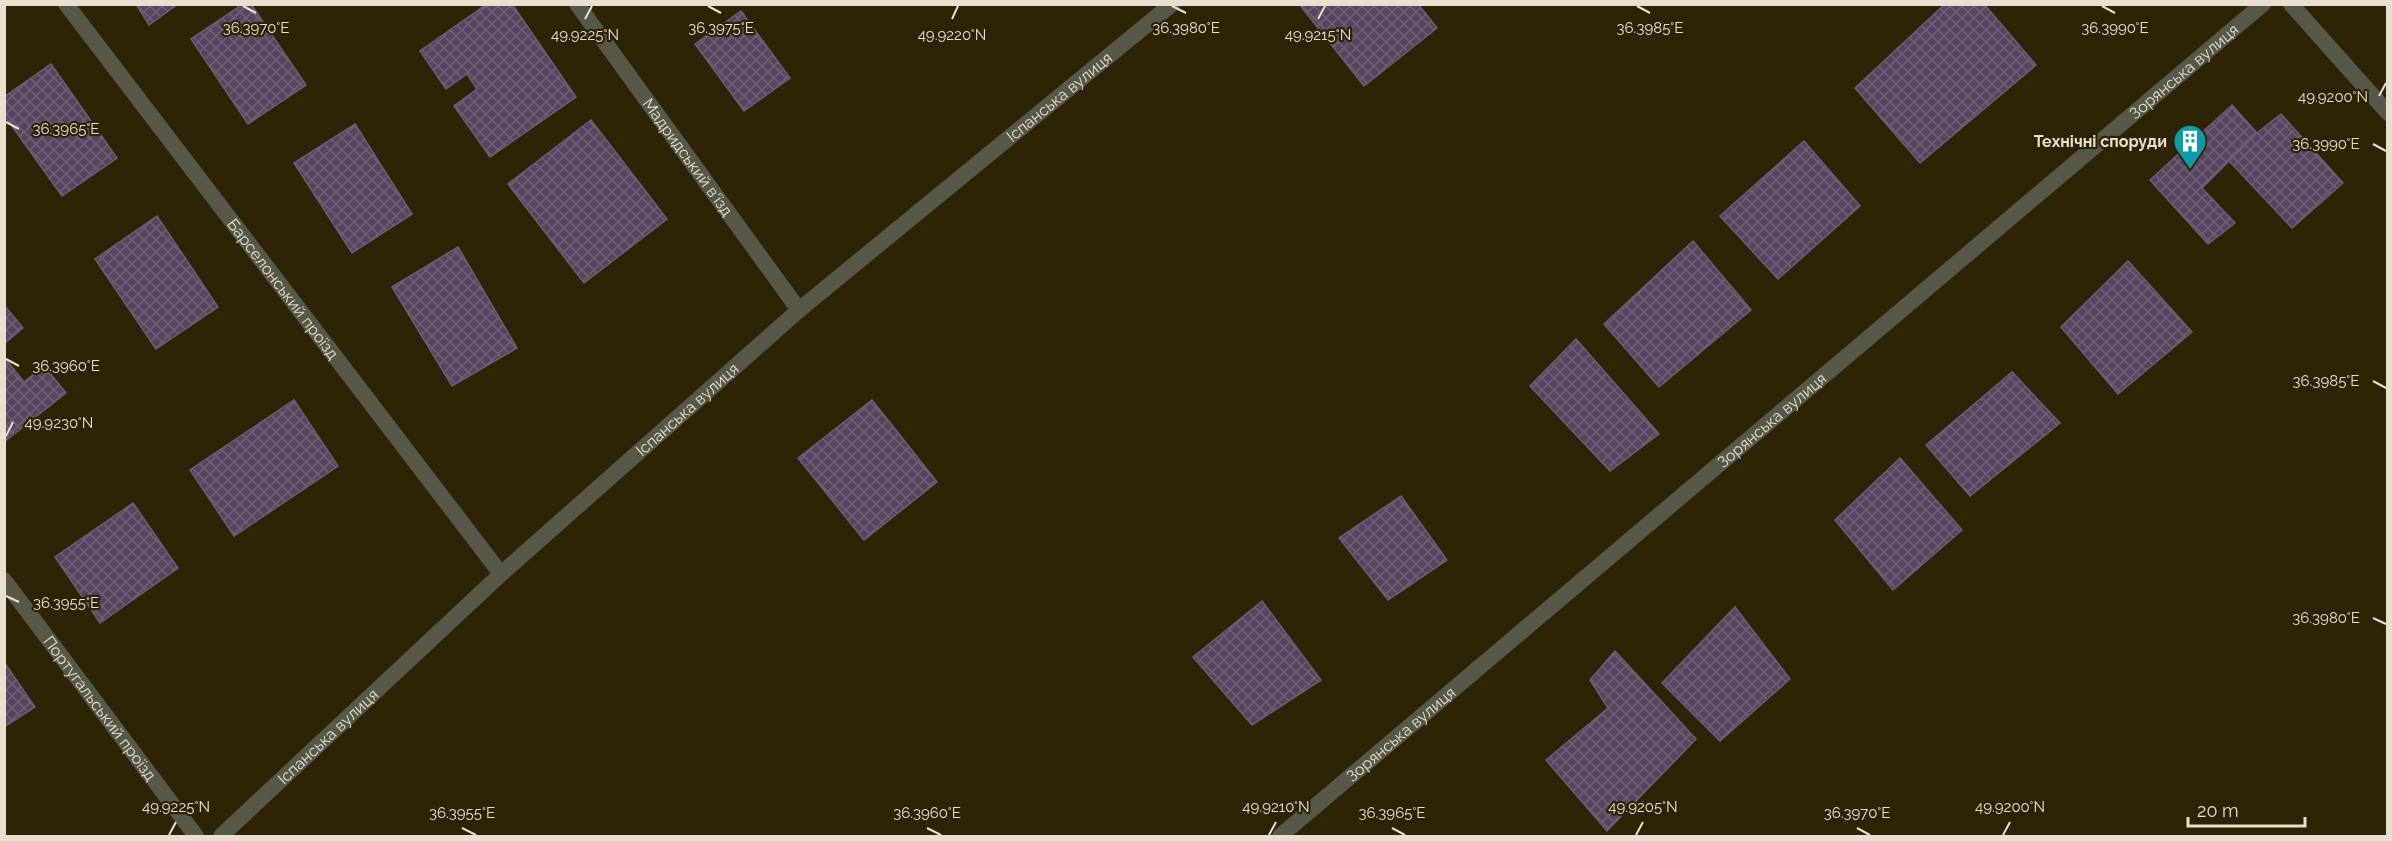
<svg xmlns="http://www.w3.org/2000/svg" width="2392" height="841" viewBox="0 0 2392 841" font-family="Raleway,sans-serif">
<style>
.building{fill:url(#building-cross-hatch);stroke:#6e5c77;stroke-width:1.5}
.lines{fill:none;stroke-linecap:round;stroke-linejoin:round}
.minor{stroke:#57584a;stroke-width:16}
.ticks{fill:none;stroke:#e7e0cf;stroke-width:2}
.labels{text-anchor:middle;stroke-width:4.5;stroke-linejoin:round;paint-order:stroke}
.street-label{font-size:16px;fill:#e7e0cf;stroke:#2e2305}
.poi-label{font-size:16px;font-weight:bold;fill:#e7e0cf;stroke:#2e2305;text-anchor:end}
.ticks-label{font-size:15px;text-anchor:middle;fill:#e7e0cf;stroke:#2e2305;stroke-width:4.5;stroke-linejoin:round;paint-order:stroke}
</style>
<defs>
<pattern id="building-cross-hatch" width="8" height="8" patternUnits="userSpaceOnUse" patternTransform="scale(1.5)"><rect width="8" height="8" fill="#574560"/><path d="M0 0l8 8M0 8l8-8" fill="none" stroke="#6f6076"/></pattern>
</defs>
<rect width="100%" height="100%" fill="#2e2305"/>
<g class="building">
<polygon points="136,4 178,4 149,25"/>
<polygon points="243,4 251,4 306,85 248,124 191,39"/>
<polygon points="487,4 512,4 576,97 490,157 454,106 477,89 467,74 446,89 420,51"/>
<polygon points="1299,4 1418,4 1437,28 1364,86"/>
<polygon points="1945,4 1984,4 2036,65 1920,163 1855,88"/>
<polygon points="741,11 790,78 744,111 695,44"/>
<polygon points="51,64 117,158 62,196 4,115 4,97"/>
<polygon points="2232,105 2257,133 2202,188 2235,223 2208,244 2150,180"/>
<polygon points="2281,114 2343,183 2292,228 2229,161 2257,133"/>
<polygon points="591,120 667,219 584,283 508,184"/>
<polygon points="355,124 412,214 352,253 294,163"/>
<polygon points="1804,141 1860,206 1778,279 1720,216"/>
<polygon points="157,216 218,307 156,349 95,259"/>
<polygon points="1693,241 1751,310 1659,387 1604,324"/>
<polygon points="458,247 517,348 452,386 392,287"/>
<polygon points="2128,261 2192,332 2118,394 2061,327"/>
<polygon points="4,305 23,328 4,344"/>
<polygon points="1576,339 1659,434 1610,471 1530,386"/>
<polygon points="4,357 24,382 44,366 66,393 4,442"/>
<polygon points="2012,372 2060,423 1970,496 1926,445"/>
<polygon points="294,400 338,466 234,536 190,470"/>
<polygon points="872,400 937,482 864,540 798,458"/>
<polygon points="1900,458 1962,530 1893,590 1835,520"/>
<polygon points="1401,496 1447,560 1388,600 1339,538"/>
<polygon points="133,503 178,568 100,623 55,557"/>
<polygon points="1262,601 1321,680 1252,725 1193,657"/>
<polygon points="1735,607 1790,679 1720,741 1662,683"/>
<polygon points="1615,651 1696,739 1607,831 1546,760 1608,708 1590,680"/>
<polygon points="4,662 35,707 4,727"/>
</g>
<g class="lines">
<g class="minor">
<path id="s1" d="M66,4L501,574"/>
<path id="s2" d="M577,4L799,310"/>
<polyline points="2291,4 2388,113"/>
<path id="s3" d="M4,580L196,836"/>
<path id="s4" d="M221,836L501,574L799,310L1172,4"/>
<path id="s5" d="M1280,836L2263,4"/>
</g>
</g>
<path class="ticks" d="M243,6L256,13M708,6L721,13M1172,6L1186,13M1637,6L1650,13M2102,6L2115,13M585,19L592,6M952,19L958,6M1318,19L1325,6M2379,96L2386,83M6,122L19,129M2373,144L2386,151M6,359L19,366M2373,381L2386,388M6,436L13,422M6,596L19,602M2373,618L2386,624M462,828L476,835M927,828L941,835M1392,828L1405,835M1857,828L1870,835M169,835L176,822M1269,835L1276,822M1636,835L1643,822M2003,835L2010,822"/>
<defs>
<symbol id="building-pin" viewBox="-11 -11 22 30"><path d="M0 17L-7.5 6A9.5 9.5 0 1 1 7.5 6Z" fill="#0f9aa8" stroke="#2e2305"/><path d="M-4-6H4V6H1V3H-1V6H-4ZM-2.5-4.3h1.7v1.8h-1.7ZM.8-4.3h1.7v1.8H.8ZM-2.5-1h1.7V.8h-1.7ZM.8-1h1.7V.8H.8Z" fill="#fff"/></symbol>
</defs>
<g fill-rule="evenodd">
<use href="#building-pin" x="2171" y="122" width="38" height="52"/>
</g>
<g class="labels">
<g class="street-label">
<text dy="6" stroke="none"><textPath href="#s5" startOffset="1184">Зорянська вулиця</textPath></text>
<text dy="6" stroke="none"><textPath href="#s4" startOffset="1118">Іспанська вулиця</textPath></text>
<text dy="6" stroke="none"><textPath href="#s2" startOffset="189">Мадридський в'їзд</textPath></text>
<text dy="6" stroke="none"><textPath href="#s1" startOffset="358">Барселонський проїзд</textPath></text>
<text dy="6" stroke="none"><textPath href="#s4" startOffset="632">Іспанська вулиця</textPath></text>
<text dy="6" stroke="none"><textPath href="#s5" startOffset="644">Зорянська вулиця</textPath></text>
<text dy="6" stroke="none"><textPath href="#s3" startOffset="160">Португальський проїзд</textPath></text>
<text dy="6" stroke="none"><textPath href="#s5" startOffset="158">Зорянська вулиця</textPath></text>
<text dy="6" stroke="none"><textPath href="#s4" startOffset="146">Іспанська вулиця</textPath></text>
</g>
<g class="poi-label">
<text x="2167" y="147">Технічні споруди</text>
</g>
</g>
<g class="ticks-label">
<text x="256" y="33">36.3970°E</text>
<text x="721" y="33">36.3975°E</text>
<text x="1186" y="33">36.3980°E</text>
<text x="1650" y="33">36.3985°E</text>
<text x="2115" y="33">36.3990°E</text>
<text x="585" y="40">49.9225°N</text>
<text x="952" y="40">49.9220°N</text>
<text x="1318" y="40">49.9215°N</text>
<text x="2333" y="102">49.9200°N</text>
<text x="66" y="134">36.3965°E</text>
<text x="2326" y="149">36.3990°E</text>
<text x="66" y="371">36.3960°E</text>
<text x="2326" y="386">36.3985°E</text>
<text x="59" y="428">49.9230°N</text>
<text x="66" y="608">36.3955°E</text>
<text x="2326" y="623">36.3980°E</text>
<text x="176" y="812">49.9225°N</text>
<text x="1276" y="812">49.9210°N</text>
<text x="1643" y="812">49.9205°N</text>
<text x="2010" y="812">49.9200°N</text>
<text x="462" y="818">36.3955°E</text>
<text x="927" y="818">36.3960°E</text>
<text x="1392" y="818">36.3965°E</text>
<text x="1857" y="818">36.3970°E</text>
</g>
<rect width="2392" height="841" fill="none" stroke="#e7e0cf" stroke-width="12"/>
<path d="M2188 817v9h117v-9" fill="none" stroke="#e7e0cf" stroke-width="3"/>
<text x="2197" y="817" font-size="18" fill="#e7e0cf" stroke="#2e2305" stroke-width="4.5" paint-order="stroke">20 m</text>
</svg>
